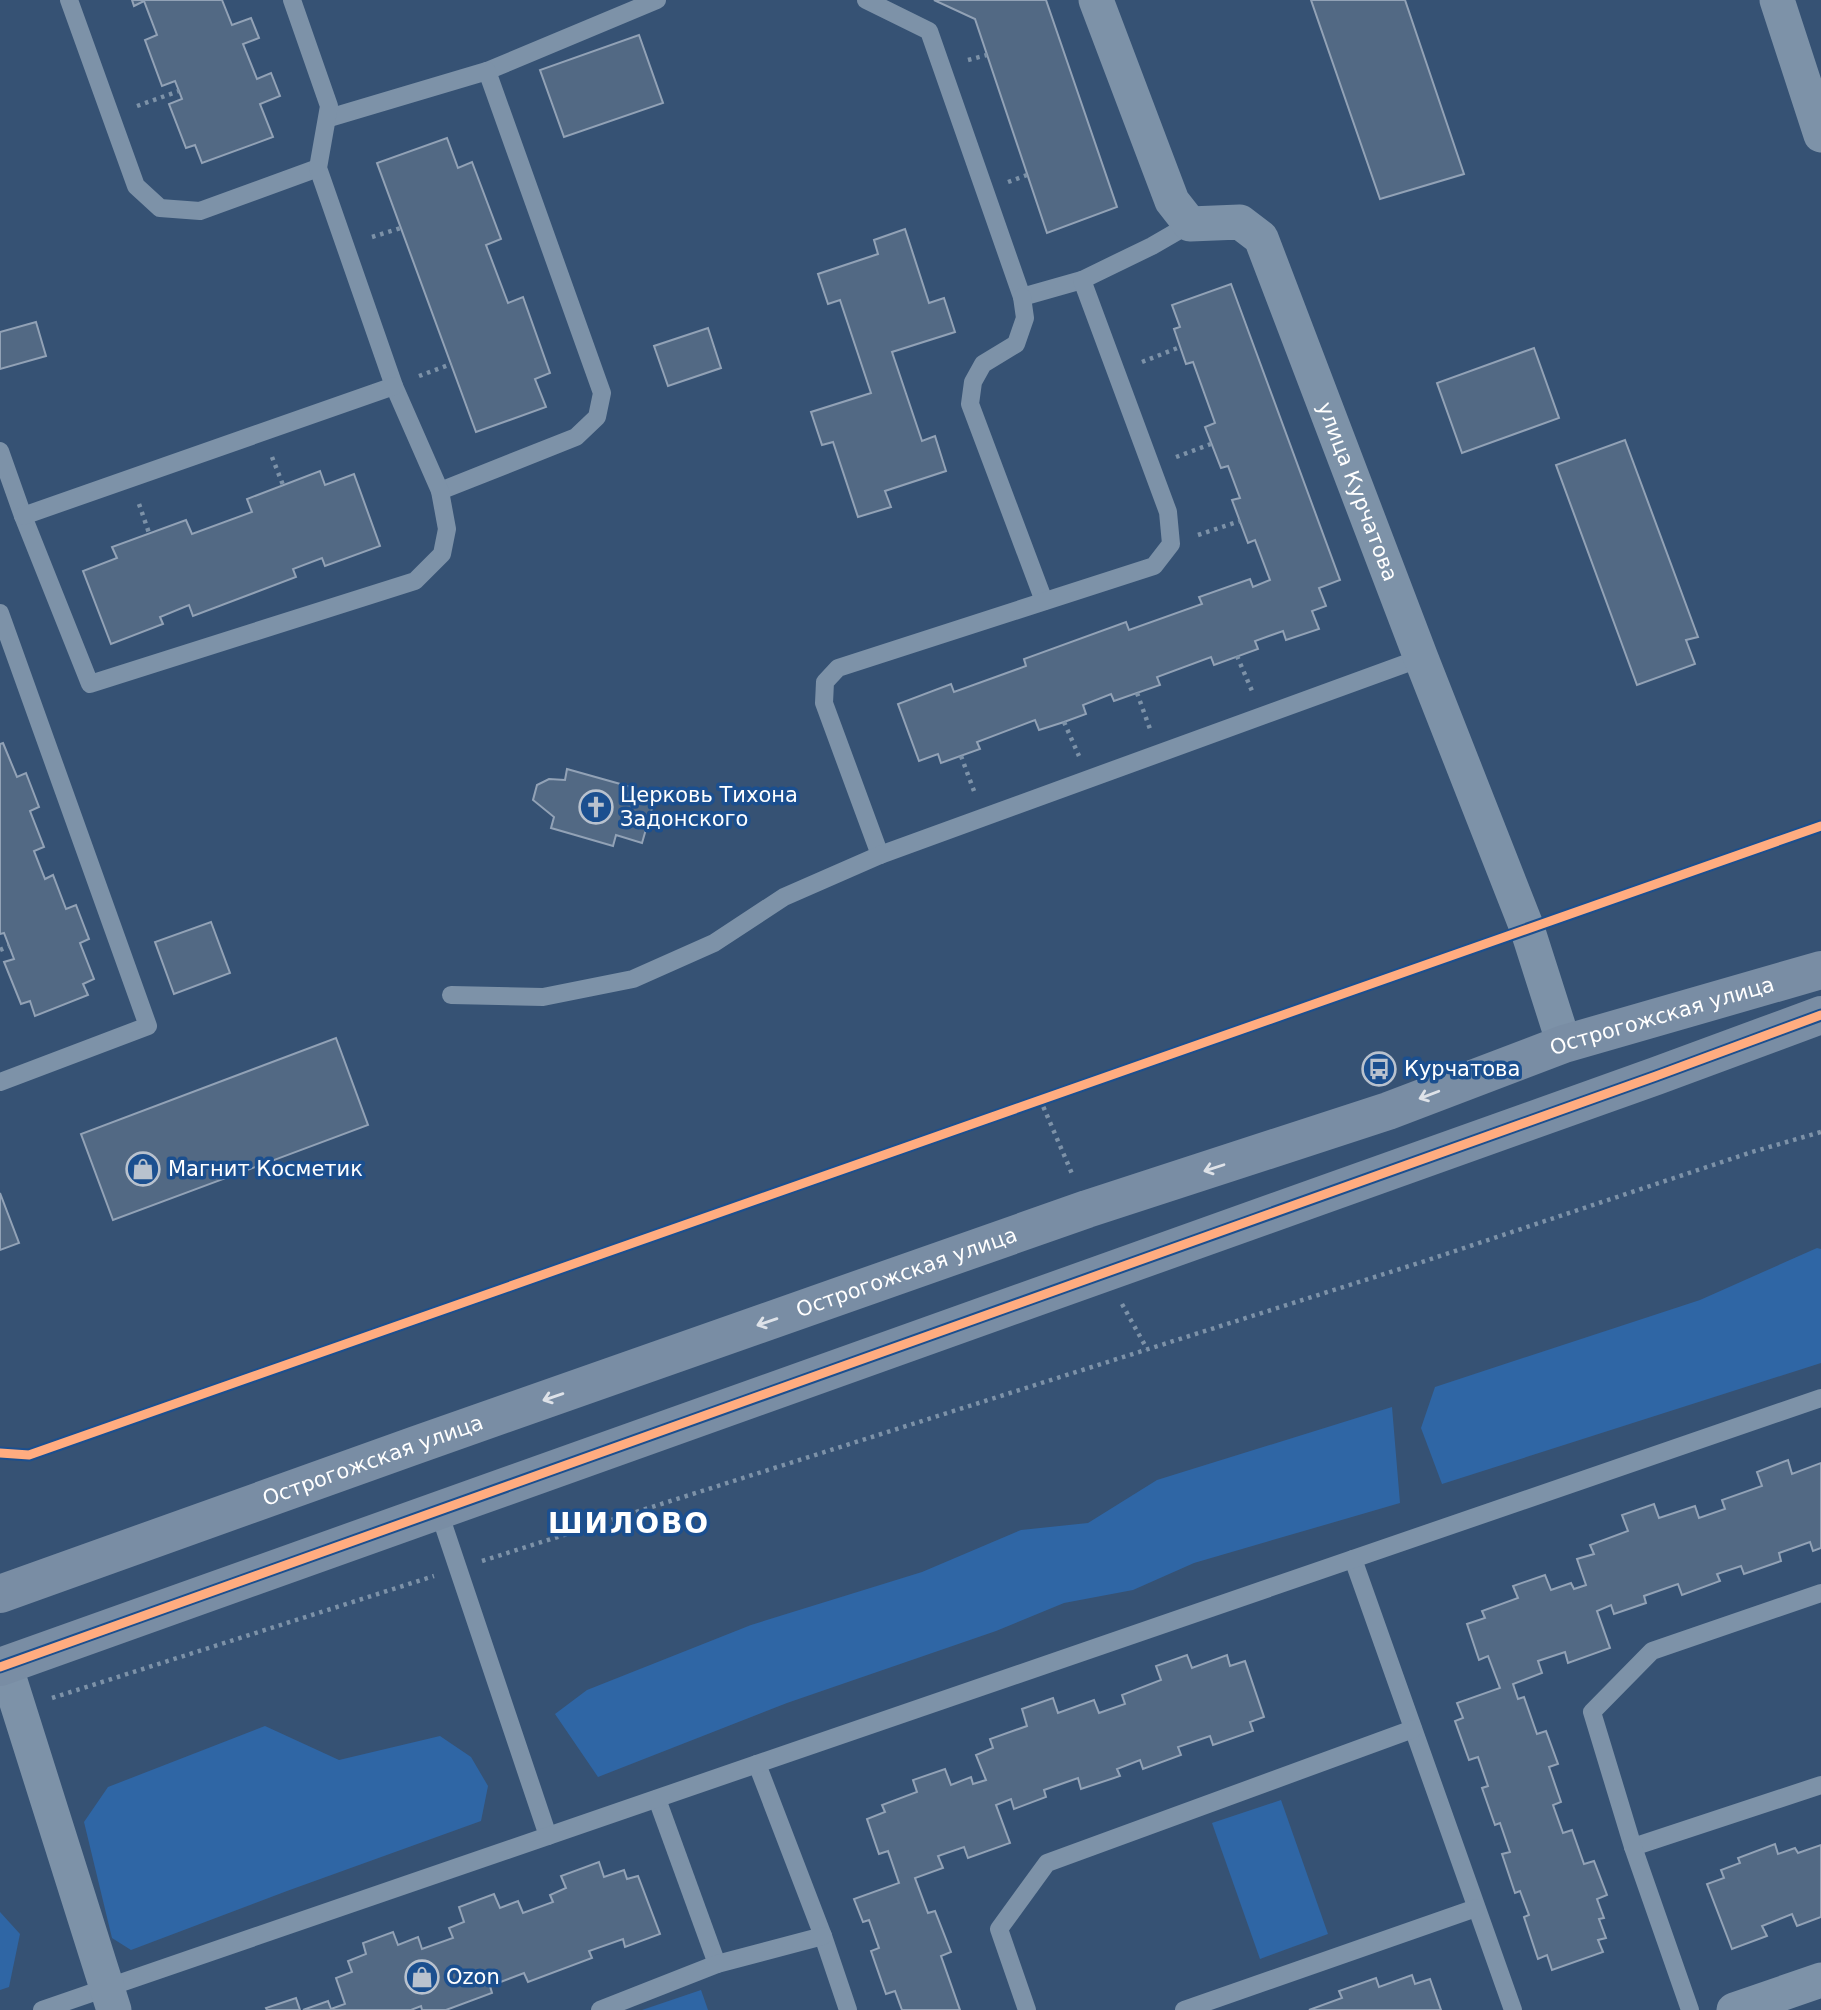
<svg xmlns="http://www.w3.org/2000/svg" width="1821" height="2010" viewBox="0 0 1821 2010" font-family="'DejaVu Sans',sans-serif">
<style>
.green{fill:#2f66a5}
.building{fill:#526984;stroke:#92a2b6;stroke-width:2}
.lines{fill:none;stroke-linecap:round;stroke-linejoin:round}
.path{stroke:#7d92a8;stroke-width:4.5;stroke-dasharray:3.5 5;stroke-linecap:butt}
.lane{stroke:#7d92a8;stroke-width:18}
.street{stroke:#7d92a8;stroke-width:35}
.secondary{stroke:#798da4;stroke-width:38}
.cycleway-casing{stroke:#1b4f8f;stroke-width:13}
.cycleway{stroke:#ffac80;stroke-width:9}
.oneway{stroke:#dee2e8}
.labels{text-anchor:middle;stroke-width:7;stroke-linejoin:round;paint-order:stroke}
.street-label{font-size:21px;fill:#fff;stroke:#1b4f8f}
.poi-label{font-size:21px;fill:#fff;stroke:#1b4f8f;text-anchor:start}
.district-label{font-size:28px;font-weight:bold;letter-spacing:2px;fill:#fff;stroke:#1b4f8f}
</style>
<rect width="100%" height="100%" fill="#365274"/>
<g class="green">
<polygon points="1817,1248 1821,1249 1821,1363 1442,1484 1421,1428 1435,1387 1700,1300"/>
<polygon points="1392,1407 1400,1503 1194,1563 1133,1590 1064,1603 996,1631 787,1703 598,1777 555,1714 587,1690 751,1625 922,1572 1021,1530 1088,1523 1157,1480"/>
<polygon points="265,1726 339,1760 440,1736 471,1757 488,1786 481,1821 287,1891 131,1950 112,1938 84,1822 108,1787"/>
<polygon points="1281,1800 1328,1934 1260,1959 1212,1823"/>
<polygon points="0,1912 20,1934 9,1987 0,1990"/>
<polygon points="701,1990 708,2010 642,2010"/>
</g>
<g class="building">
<polygon points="132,0 222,0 232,25 251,18 259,38 243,44 257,79 271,73 280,96 260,104 273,137 202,163 195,145 186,148 169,104 182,99 179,91 175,81 162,86 145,40 157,35 144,1 134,6"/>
<polygon points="934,0 1046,0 1117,207 1047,233 975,19"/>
<polygon points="1311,0 1405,0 1464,174 1380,199"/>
<polygon points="639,35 663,103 564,137 540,70"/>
<polygon points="447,138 458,168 472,162 501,239 486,245 508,303 523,297 550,373 535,379 546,407 476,432 377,163"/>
<polygon points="905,229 929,303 944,298 955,332 892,352 922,441 935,436 946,471 885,491 891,507 858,517 833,442 822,445 811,412 871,393 840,300 828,304 818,274 878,254 874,240"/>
<polygon points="1231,284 1340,580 1319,588 1326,606 1312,611 1319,629 1286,640 1283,631 1255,641 1258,649 1214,665 1211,657 1157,677 1160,685 1114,701 1111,694 1083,705 1086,714 1064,722 1039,730 1035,720 977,742 980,749 941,763 938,754 919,761 898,704 951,684 954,692 1026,666 1024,659 1126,622 1129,630 1202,604 1199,597 1250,579 1253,587 1270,580 1255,540 1248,543 1232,500 1240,498 1228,466 1221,468 1205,427 1215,423 1193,362 1186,364 1174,329 1180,327 1172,305"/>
<polygon points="36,322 46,356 0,369 0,332"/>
<polygon points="708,328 721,368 668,386 654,346"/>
<polygon points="1534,348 1559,418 1462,453 1437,383"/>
<polygon points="1625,440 1698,637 1686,640 1695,664 1637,685 1556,465"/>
<polygon points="320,471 325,485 354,474 380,546 325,566 322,558 293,569 296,577 193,616 189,605 160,617 163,624 111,644 83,571 117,558 112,547 186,520 192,534 252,512 247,499"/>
<polygon points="3,743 17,777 26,773 39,807 30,811 44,847 34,851 45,879 53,875 66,909 76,905 89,939 80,943 94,979 83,984 88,995 35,1016 30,1001 21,1004 4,962 14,959 4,933 0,934 0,744"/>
<polygon points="567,769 631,787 628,797 653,805 642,843 616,835 613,846 551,828 554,817 533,800 537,785 549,779 565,780"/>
<polygon points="211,922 230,973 174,994 155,942"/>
<polygon points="336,1038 368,1125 113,1220 81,1134"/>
<polygon points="0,1193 19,1243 0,1250"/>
<polygon points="1788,1460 1792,1474 1821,1463 1821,1548 1813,1551 1810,1542 1779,1553 1781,1561 1744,1574 1741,1566 1717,1574 1720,1581 1682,1595 1678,1584 1644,1596 1646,1603 1614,1614 1611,1605 1597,1611 1610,1648 1568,1663 1565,1652 1538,1661 1542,1673 1513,1684 1518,1699 1524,1697 1537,1734 1546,1731 1558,1764 1549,1767 1561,1802 1553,1805 1563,1833 1572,1830 1584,1864 1594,1861 1607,1895 1597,1899 1604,1918 1599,1919 1606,1938 1598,1940 1603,1952 1552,1970 1547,1955 1538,1959 1524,1917 1529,1915 1520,1891 1515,1893 1502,1854 1510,1852 1500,1823 1495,1825 1482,1788 1488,1786 1478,1757 1469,1760 1455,1721 1463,1718 1457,1703 1500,1688 1488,1656 1479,1660 1467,1624 1485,1618 1482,1611 1518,1598 1513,1586 1545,1575 1551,1590 1571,1583 1574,1589 1586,1585 1577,1559 1594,1554 1590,1545 1628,1531 1622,1515 1654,1504 1659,1518 1695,1506 1699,1518 1725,1509 1722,1500 1762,1486 1757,1472"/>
<polygon points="1187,1655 1192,1668 1227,1655 1230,1666 1245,1661 1264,1717 1250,1722 1253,1731 1213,1745 1210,1736 1178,1747 1181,1755 1143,1769 1140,1760 1117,1769 1120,1776 1081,1789 1078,1778 1044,1790 1046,1797 1014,1809 1011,1799 996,1805 1010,1843 968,1858 964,1847 938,1856 943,1868 915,1878 928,1913 935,1911 951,1952 941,1956 960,2010 902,2010 895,1991 886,1994 871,1951 879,1948 869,1920 863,1922 854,1899 899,1883 888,1851 879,1854 867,1819 885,1812 882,1805 917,1792 913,1780 945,1769 951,1785 971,1777 973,1784 986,1780 976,1755 993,1748 990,1739 1027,1726 1022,1709 1053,1698 1058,1713 1094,1700 1099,1713 1125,1704 1122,1695 1161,1680 1156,1666"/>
<polygon points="1775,1844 1778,1854 1795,1848 1798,1853 1821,1845 1821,1917 1797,1926 1792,1914 1762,1926 1767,1936 1732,1949 1707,1884 1724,1878 1721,1870 1740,1863 1738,1858"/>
<polygon points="599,1862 604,1877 624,1870 627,1879 638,1876 660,1934 625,1947 623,1939 589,1951 592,1958 528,1982 524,1973 490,1986 492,1993 446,2010 422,2010 421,2006 411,2010 303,2010 328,2001 331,2009 345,2004 336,1978 352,1972 348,1961 366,1954 363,1943 393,1932 398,1945 418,1937 422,1949 453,1938 449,1928 464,1922 459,1907 494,1894 500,1908 518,1901 523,1913 553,1902 550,1895 566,1888 561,1876"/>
<polygon points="1412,1975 1415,1984 1430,1979 1441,2010 1309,2010 1342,1998 1339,1991 1376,1978 1379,1987"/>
<polygon points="296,1998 300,2010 267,2010 266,2008"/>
</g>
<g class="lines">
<g class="path">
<polyline points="968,60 987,55"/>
<polyline points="137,106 179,91"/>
<polyline points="1008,182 1027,175"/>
<polyline points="372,237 401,228"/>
<polyline points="1142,362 1180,347"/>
<polyline points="419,376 451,364"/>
<polyline points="272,457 283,485"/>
<polyline points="1176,457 1211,444"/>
<polyline points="139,504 149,533"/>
<polyline points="1198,535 1240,521"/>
<polyline points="1237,656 1252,691"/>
<polyline points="1137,693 1150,729"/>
<polyline points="1064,722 1079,756"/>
<polyline points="961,756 974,791"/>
<polyline points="0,950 9,946"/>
<polyline points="1040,1099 1073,1176"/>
<polyline points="1122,1304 1147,1349"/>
<polyline points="482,1561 1425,1261 1752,1152 1821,1132"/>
<polyline points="52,1698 434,1576"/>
</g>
<g class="lane">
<polyline points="69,0 136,186 160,208 200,211 318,168"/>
<polyline points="866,0 929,31 1022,297 1082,280"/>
<polyline points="487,71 657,0"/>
<polyline points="329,118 487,71 602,393 597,417 576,437 440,491"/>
<polyline points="1022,297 1025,318 1016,344 983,364 973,382 970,404 1044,601"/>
<polyline points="0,451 23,516 90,684 415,581 442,554 447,529 440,491 394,386 318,168 329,106 292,0"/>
<polyline points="23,516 394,386"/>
<polyline points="0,613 148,1026 0,1082"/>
<polyline points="880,855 824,703 825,682 838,668 1154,566 1171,544 1168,512 1082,280 1152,246 1190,224"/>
<polyline points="451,995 543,997 633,979 714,943 784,897 880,855 1421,658"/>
<polyline points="439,1512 548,1836"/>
<polyline points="1353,1559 1513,2010"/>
<polyline points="757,1764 823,1936 848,2010"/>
<polyline points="657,1799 717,1964"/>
<polyline points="1633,1847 1821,1785"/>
<polyline points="42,2010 1821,1398"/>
<polyline points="600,2010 717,1964 823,1936"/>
<polyline points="1027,2010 999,1929 1047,1863 1413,1729"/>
<polyline points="1184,2010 1476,1908"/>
<polyline points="1690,2010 1633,1847 1592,1712 1652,1651 1821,1593"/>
</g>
<g class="street">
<path id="s1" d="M1096,0L1172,201L1190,224L1240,222L1261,238L1421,658L1527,928L1564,1044"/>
<polyline points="1777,0 1821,135"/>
<polyline points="5,1665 114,2010"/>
<polyline points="1734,2010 1821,1980"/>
</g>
<g class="secondary">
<path id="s2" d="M0,1594L416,1445L1087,1209L1388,1111L1564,1044L1821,970"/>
<polyline points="0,1667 1656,1076 1821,1015"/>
</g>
<defs>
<g id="cycleway">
<polyline points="0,1453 29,1455 1821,826"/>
<polyline points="0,1667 1656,1076 1821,1015"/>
</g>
</defs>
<use href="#cycleway" class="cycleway-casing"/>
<use href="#cycleway" class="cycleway"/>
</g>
<defs><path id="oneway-shaft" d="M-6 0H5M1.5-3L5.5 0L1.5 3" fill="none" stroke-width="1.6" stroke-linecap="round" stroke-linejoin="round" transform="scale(1.75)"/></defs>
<g class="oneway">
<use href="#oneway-shaft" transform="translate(1429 1095) rotate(159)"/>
<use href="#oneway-shaft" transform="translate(1214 1168) rotate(162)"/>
<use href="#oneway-shaft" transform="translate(767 1322) rotate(161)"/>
<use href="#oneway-shaft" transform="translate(553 1397) rotate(161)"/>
</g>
<defs>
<symbol id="church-ring" viewBox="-11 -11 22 22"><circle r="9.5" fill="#1b4f8f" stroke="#b9c2ce" stroke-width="1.5"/><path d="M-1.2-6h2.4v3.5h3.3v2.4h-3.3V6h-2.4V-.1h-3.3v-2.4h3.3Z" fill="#b9c2ce"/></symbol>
<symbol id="bus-ring" viewBox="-11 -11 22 22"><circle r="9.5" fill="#1b4f8f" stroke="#b9c2ce" stroke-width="1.5"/><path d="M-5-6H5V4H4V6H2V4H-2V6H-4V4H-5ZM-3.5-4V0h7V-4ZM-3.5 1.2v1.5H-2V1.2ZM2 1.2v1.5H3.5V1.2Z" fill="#b9c2ce"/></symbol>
<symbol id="shop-ring" viewBox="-11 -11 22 22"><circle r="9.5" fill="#1b4f8f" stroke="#b9c2ce" stroke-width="1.5"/><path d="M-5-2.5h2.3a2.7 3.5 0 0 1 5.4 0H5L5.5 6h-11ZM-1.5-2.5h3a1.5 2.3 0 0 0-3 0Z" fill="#b9c2ce"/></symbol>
</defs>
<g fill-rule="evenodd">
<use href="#church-ring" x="577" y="788" width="38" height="38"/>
<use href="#bus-ring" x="1360" y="1050" width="38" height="38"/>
<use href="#shop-ring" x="124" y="1150" width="38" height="38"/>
<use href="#shop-ring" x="403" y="1958" width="38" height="38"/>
</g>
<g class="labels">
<g class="street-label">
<text dy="7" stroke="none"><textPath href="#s1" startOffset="592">улица Курчатова</textPath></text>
<text dy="7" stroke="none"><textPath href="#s2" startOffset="1760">Острогожская улица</textPath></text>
<text dy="7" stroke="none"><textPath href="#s2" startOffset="962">Острогожская улица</textPath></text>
<text dy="7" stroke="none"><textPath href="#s2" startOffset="396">Острогожская улица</textPath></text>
</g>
<g class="poi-label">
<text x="620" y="802">Церковь Тихона<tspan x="620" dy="24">Задонского</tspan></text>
<text x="1404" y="1076">Курчатова</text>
<text x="168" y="1176">Магнит Косметик</text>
<text x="446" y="1984">Ozon</text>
</g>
<g class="district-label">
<text x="629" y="1533">ШИЛОВО</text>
</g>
</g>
</svg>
